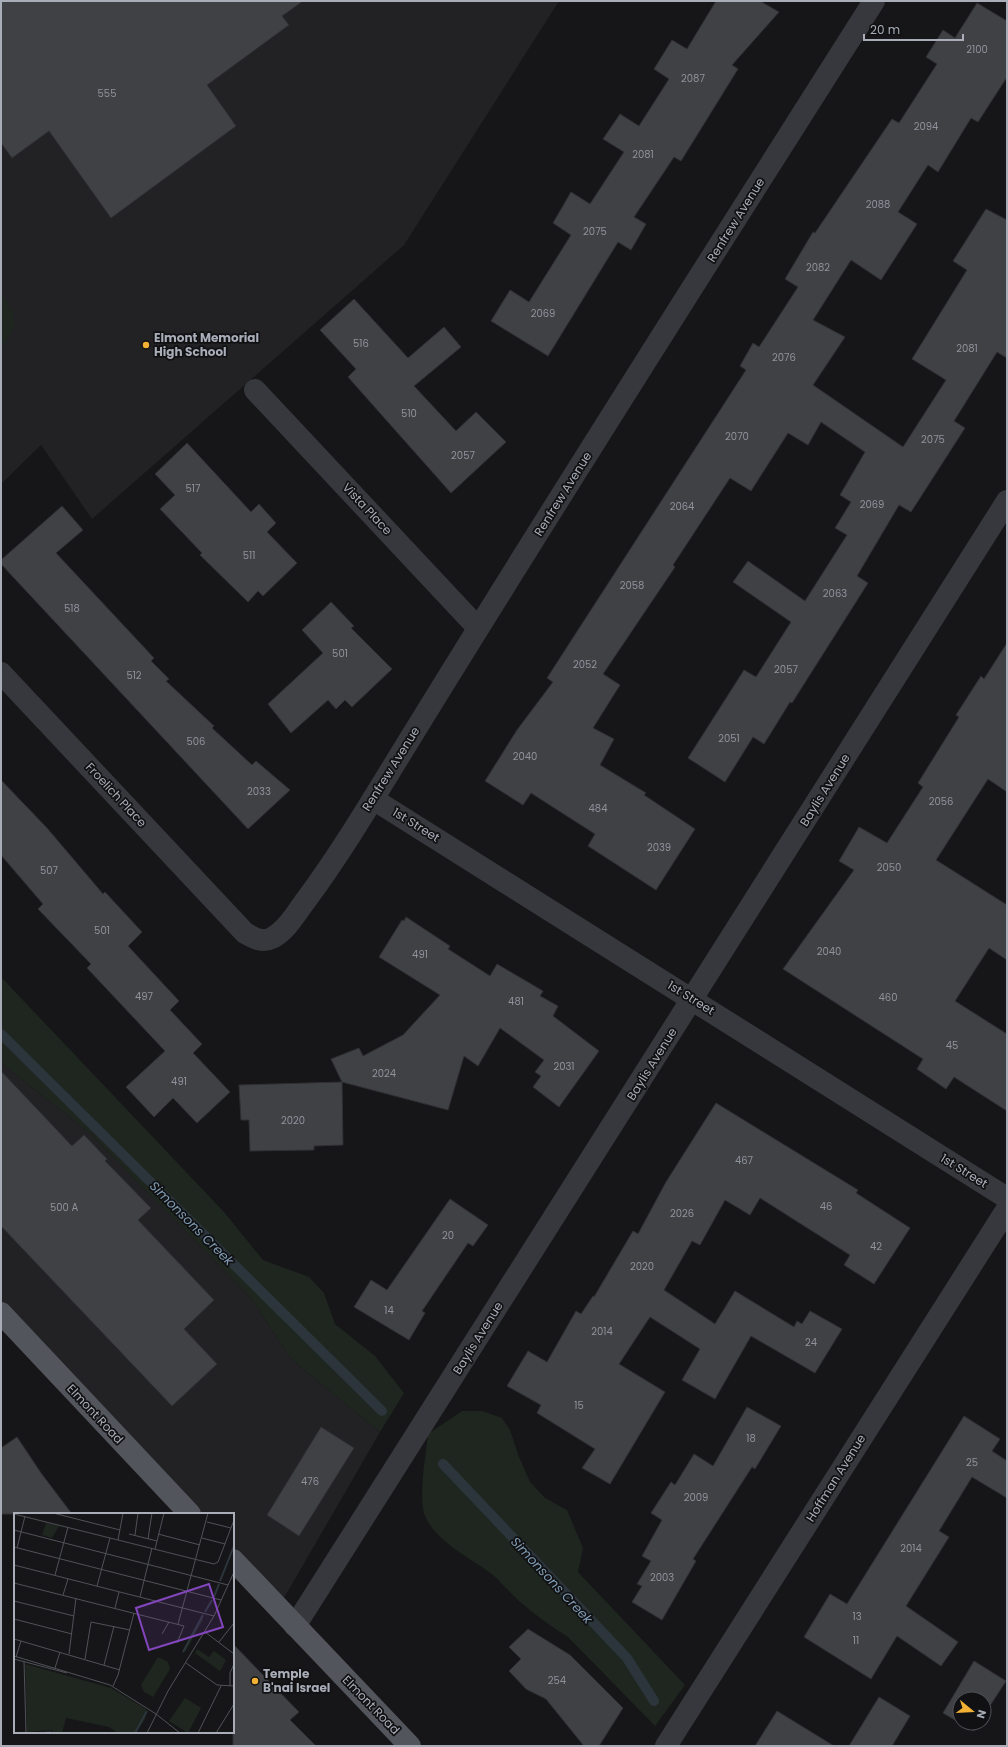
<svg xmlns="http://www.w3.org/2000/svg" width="1008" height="1747" viewBox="0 0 1008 1747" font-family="Poppins,sans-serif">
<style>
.built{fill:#222225}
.green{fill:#1e261f}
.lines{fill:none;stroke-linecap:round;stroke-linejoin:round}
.stream{stroke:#2c353c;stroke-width:10}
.building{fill:#404145;stroke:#303034}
.minor{stroke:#37383d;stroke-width:22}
.major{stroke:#53555c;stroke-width:22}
.poi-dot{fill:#f2b134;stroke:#111113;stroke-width:1.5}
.labels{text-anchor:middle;stroke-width:3.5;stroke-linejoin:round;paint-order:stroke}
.number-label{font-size:10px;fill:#8e929b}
.street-label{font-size:12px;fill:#a8adb8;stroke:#111113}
.poi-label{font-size:12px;font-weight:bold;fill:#a8adb8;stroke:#111113;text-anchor:start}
.water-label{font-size:13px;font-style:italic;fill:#7f9bb3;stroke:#111113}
.inset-river{fill:none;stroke:#2c353c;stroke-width:2}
.inset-road{fill:none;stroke:#505258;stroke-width:1}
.view{fill:#8446be;fill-opacity:0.15;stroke:#8446be;stroke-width:2}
.inset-edge{fill:none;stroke:#a8adb8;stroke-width:2}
</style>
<rect width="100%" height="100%" fill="#161618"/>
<g class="built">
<polygon points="1,1 559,1 404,245 92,519 41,445 1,484"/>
<polygon points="1,1063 90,1133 251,1298 291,1359 380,1432 284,1598 233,1547 233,1514 201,1514 1,1313"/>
</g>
<g class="green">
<path d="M1,293C18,317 19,325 1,349Z"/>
<polygon points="1,977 224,1212 263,1260 309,1277 324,1293 335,1324 375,1356 404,1393 380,1432 291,1359 251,1298 90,1133 1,1063"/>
<path d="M462,1411H482L502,1418L510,1430L519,1457L530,1482L545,1498L567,1510L583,1548L578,1572L685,1685L655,1726L568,1637C550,1626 534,1614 519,1601C510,1593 502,1583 493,1575C470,1557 438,1544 425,1516C418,1499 426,1454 428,1434Z"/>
</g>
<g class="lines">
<g class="stream">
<polyline points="1,1034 382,1411"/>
<polyline points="443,1464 627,1658 654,1701"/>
</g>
</g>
<g class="building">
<polygon points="1,1 303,1 282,16 289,25 207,85 236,126 111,218 49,131 12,158 1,143"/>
<polygon points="716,1 760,1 779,12 732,65 738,69 681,161 674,157 634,217 646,224 631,250 618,242 548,356 491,321 510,290 529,302 571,235 553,223 571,192 590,204 624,152 603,139 620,114 639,126 669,79 654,69 672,40 687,49"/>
<polygon points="977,3 1007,21 1007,77 978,122 971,118 938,172 928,165 898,212 917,224 881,280 851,260 813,320 845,337 813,385 903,447 946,380 912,359 967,270 953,261 986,209 1007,220 1007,358 997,352 954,421 965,428 911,512 899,505 857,576 868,583 792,703 790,702 764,744 753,737 725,782 688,758 744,670 756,677 791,622 733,582 748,561 805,601 847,535 835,528 851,502 840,495 865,452 821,422 808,445 788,433 751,491 730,478 673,565 675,567 603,674 620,685 593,728 614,739 600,765 646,793 644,795 695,829 656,890 588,846 595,834 531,793 523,805 485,781 517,730 553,682 547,678 746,370 740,366 753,343 759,347 798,287 785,279 813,232 815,233 892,119 899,123 937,64 926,57 943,30 955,38"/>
<polygon points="354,299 408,358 444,327 461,347 414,386 456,431 476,412 506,442 451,493 348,377 356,369 320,330"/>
<polygon points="187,443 251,512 259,504 276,523 267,532 297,563 263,596 258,591 248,602 200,555 202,553 160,509 175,495 155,474"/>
<polygon points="62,506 83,530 56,553 154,658 151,661 169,679 166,681 214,726 212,728 252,765 256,761 290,790 248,829 1,564 1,560"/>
<polygon points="331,602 354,626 351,628 392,669 352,707 345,700 336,709 328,700 291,733 268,704 323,653 302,630"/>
<polygon points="1007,643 1007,792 988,779 936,860 1007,905 1007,960 989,948 955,1001 1007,1034 1007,1111 954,1077 946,1089 917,1069 923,1059 783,969 854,870 839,861 859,827 887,843 923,787 918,783 959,717 956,715 981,676 984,679"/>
<polygon points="1,780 47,828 103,894 105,892 142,932 128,946 179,1001 170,1010 202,1044 193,1053 230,1092 197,1123 173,1098 154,1117 126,1087 165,1051 87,968 91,964 38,909 43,904 1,855"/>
<polygon points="406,917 450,946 448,949 490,976 497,964 543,991 540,996 558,1006 553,1016 599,1051 559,1107 533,1087 541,1076 535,1072 544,1060 500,1028 478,1066 464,1056 448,1110 342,1082 331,1059 359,1048 363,1056 403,1035 440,995 379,957 402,920 404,921"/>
<polygon points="1,1071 72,1146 84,1135 107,1159 105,1161 151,1208 138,1220 214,1300 184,1329 217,1364 172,1406 1,1226"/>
<polygon points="342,1082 343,1145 314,1146 314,1150 250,1151 249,1120 241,1120 239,1085"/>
<polygon points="716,1103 858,1190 856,1193 910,1228 874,1284 844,1265 850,1255 760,1198 750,1215 725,1200 700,1245 692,1241 664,1290 715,1324 735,1291 794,1327 797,1321 802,1324 810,1311 842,1329 815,1373 751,1336 715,1399 682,1380 700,1349 650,1317 619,1364 665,1392 610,1484 582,1468 595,1449 537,1413 541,1405 507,1386 528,1351 547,1362 576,1311 581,1314 593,1296 594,1297 633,1231 638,1234 666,1182"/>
<polygon points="450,1199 488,1225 473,1246 468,1243 422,1311 425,1313 409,1340 354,1307 371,1280 387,1290"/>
<polygon points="747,1407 781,1426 755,1469 752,1467 693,1559 696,1561 662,1620 632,1602 642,1586 637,1584 651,1561 642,1556 662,1520 651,1513 671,1482 675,1485 694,1454 713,1466"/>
<polygon points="964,1416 1000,1439 992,1451 1007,1461 1007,1498 972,1477 939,1531 949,1537 906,1606 958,1642 941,1666 897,1636 871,1679 804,1637 830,1594 847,1604"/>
<polygon points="321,1427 354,1448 299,1536 267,1515"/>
<polygon points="17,1437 41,1473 72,1514 1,1514 1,1448"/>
<polygon points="528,1629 570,1655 623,1708 599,1746 584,1746 546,1699 526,1689 509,1671 521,1659 509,1647"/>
<polygon points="233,1644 299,1712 290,1720 316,1746 233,1746"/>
<polygon points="974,1661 1006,1681 984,1715 984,1699 960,1699 960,1723 979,1723 974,1731 943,1713"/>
<polygon points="879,1697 910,1716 892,1746 849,1746"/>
<polygon points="777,1711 834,1746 755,1746"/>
</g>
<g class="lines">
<g class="minor">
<polyline points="255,390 478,628"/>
<path d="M1,673L245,933C254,938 262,943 272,938C287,930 296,913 306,900C340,854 370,804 400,755C555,502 715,252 874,1"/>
<polyline points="373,799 1007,1198"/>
<polyline points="295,1626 1007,501"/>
<polyline points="666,1746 1007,1209"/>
</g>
<g class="major">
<polyline points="1,1313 190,1514"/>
<polyline points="233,1560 410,1746"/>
</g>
</g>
<g class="poi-dot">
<circle cx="146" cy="345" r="4"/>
<circle cx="255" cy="1681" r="4"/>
</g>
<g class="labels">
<g class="number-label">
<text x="977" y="53">2100</text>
<text x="693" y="82">2087</text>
<text x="107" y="97">555</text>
<text x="926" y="130">2094</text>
<text x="643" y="158">2081</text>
<text x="878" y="208">2088</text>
<text x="595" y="235">2075</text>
<text x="818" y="271">2082</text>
<text x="543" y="317">2069</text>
<text x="361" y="347">516</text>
<text x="967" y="352">2081</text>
<text x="784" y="361">2076</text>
<text x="409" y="417">510</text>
<text x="737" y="440">2070</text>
<text x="933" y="443">2075</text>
<text x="463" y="459">2057</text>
<text x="193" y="492">517</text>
<text x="872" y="508">2069</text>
<text x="682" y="510">2064</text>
<text x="249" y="559">511</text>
<text x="632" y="589">2058</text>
<text x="835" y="597">2063</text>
<text x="72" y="612">518</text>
<text x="340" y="657">501</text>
<text x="585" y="668">2052</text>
<text x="786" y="673">2057</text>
<text x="134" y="679">512</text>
<text x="729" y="742">2051</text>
<text x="196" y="745">506</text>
<text x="525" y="760">2040</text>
<text x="259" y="795">2033</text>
<text x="941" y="805">2056</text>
<text x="598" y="812">484</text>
<text x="659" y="851">2039</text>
<text x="889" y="871">2050</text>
<text x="49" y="874">507</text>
<text x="102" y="934">501</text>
<text x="829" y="955">2040</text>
<text x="420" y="958">491</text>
<text x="144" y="1000">497</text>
<text x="888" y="1001">460</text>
<text x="516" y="1005">481</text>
<text x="952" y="1049">45</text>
<text x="564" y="1070">2031</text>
<text x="384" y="1077">2024</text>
<text x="179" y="1085">491</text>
<text x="293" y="1124">2020</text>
<text x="744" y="1164">467</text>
<text x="826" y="1210">46</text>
<text x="64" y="1211">500 A</text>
<text x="682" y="1217">2026</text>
<text x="448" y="1239">20</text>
<text x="876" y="1250">42</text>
<text x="642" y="1270">2020</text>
<text x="389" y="1314">14</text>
<text x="602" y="1335">2014</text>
<text x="811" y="1346">24</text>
<text x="579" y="1409">15</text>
<text x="751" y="1442">18</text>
<text x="972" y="1466">25</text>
<text x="310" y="1485">476</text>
<text x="696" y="1501">2009</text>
<text x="911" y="1552">2014</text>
<text x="662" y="1581">2003</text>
<text x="857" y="1620">13</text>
<text x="856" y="1644">11</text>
<text x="557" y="1684">254</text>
</g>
<g class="street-label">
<text transform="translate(736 220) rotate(-58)" y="4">Renfrew Avenue</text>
<text transform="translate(563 494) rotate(-58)" y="4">Renfrew Avenue</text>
<text transform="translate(367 509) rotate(47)" y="4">Vista Place</text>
<text transform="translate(391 769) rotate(-58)" y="4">Renfrew Avenue</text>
<text transform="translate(825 790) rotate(-58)" y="4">Baylis Avenue</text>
<text transform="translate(116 795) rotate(47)" y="4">Froelich Place</text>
<text transform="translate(416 825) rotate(32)" y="4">1st Street</text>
<text transform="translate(691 998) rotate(32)" y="4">1st Street</text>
<text transform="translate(652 1064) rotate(-58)" y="4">Baylis Avenue</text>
<text transform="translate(964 1171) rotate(32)" y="4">1st Street</text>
<text transform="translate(478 1338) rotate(-58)" y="4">Baylis Avenue</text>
<text transform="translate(95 1414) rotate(47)" y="4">Elmont Road</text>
<text transform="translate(836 1478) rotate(-58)" y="4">Hoffman Avenue</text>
<text transform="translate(371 1705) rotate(46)" y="4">Elmont Road</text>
</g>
<g class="poi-label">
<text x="154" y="342">Elmont Memorial<tspan x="154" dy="14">High School</tspan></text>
<text x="263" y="1678">Temple<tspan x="263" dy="14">B'nai Israel</tspan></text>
</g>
<g class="water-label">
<text transform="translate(192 1223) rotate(45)" y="5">Simonsons Creek</text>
<text transform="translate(552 1580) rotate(47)" y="5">Simonsons Creek</text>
</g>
</g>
<g transform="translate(14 1513)">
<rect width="220" height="220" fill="#161618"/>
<path d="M32,10L45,13L38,25L28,22ZM188,101L189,107L171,139L169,138ZM183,136L195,144L200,138L212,147L206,158L181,140ZM144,144L154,149L156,156L139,184L130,179L127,172ZM11,151L97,175L132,196L131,206L122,220H104L95,214L52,205L48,220H38V217L13,219ZM171,185L187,195L174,220L155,208Z" fill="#1e261f"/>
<path class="inset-river" d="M206,68L220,33M200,84L205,71M191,99L198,87M169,139L189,102M121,220L133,198"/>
<path class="inset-road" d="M39,0L106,17M0,1L200,51L204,49L220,7M193,9L217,15M0,17L214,72M115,21L143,28M144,21L186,32M121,22L124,0M188,25L211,31M134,26L138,0M104,27L109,0M0,34L207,87M3,35L11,3M141,36L150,0M0,52L200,103M41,62L54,14M0,70L170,113L163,130M83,73L96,25M49,82L54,66M126,84L138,35M0,88L60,103M101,95L105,79M0,106L58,121M164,111L194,0M191,119L220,141M148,121L155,109M0,126L106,157M205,129L220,110M55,141L62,85M0,143L96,172L142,201L166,220M2,144L7,128M0,146L53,160M71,146L77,109L116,117M10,148L12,220M172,150L203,172L220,173M90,152L100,113M41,155L46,139M99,173L104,162L120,100M216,173V160L220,151M21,220L37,219M133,220L154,178L200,103L220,59M184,220L207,173M202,220L220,191"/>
<path class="view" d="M195,71L209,114L135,137L122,95Z"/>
<rect width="220" height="220" class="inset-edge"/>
</g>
<rect width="1008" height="1747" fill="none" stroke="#a8adb8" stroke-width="4"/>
<g transform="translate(972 1711) rotate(108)"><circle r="19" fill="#111113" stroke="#4d4f55"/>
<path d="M0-3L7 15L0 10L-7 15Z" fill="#f2b134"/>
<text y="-6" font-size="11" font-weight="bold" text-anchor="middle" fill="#a8adb8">N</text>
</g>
<path d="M864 34v6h99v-6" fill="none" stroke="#a8adb8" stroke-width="2"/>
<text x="870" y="34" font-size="12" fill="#a8adb8" stroke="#111113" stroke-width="3" paint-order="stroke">20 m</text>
</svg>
